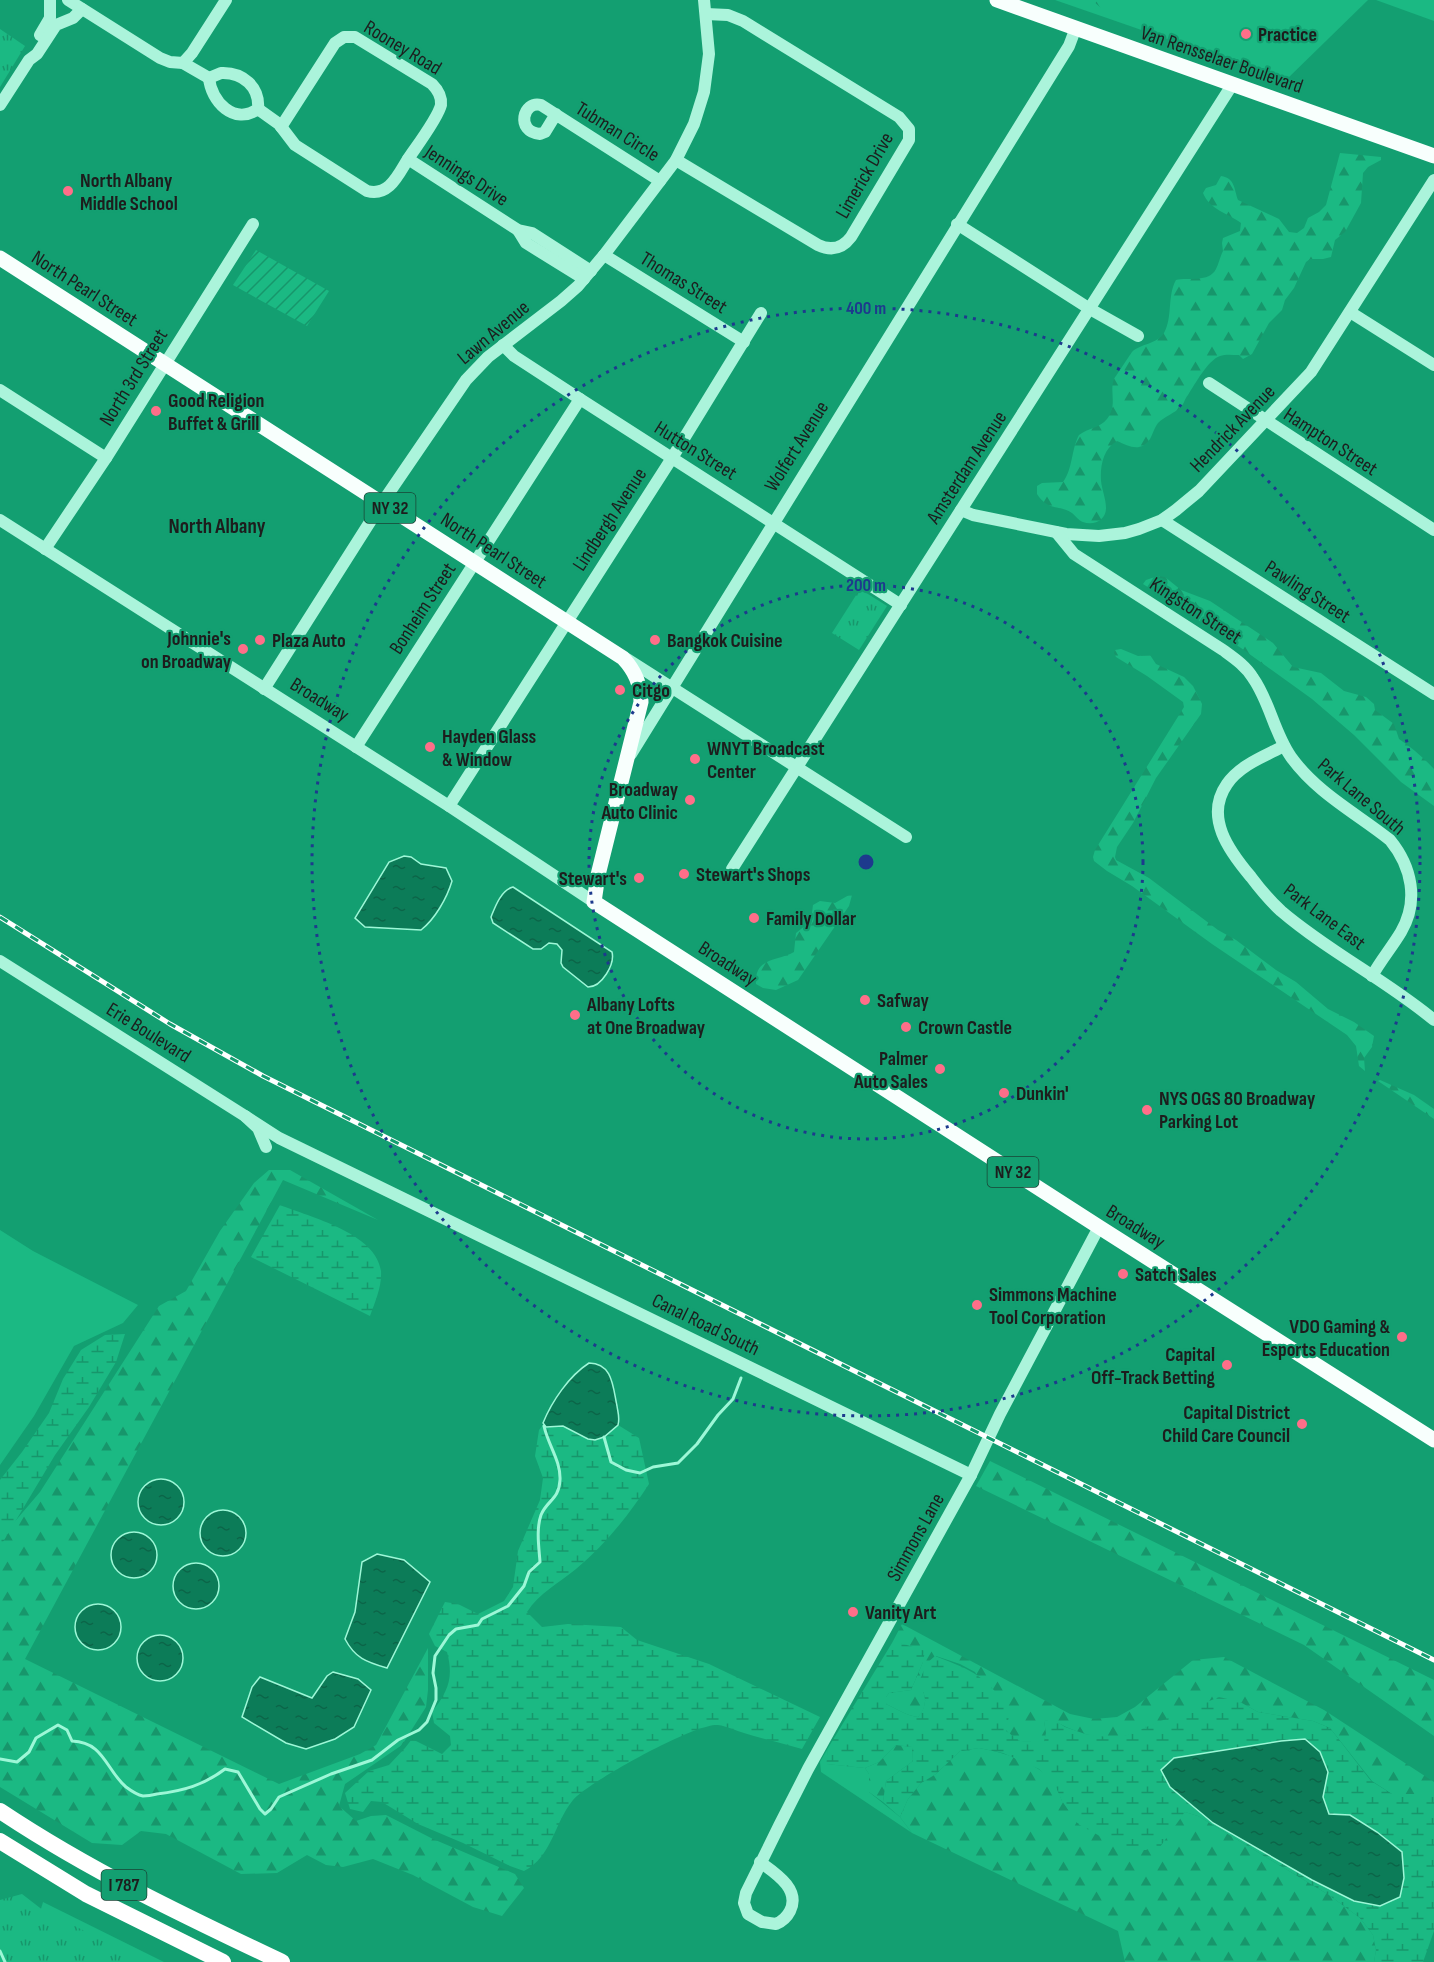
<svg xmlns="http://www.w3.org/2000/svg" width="1434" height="1962" viewBox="0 0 1434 1962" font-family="'Sofia Sans Condensed',sans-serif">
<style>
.grass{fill:#1bb983}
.forest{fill:url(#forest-firs)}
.wetland{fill:url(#wetland-marsh)}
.park{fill:url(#park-tufts)}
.garden{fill:url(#garden-furrows)}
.water{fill:url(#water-ripples);stroke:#9df7d7;stroke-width:1.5}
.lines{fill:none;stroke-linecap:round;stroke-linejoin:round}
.stream{stroke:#9df7d7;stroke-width:3}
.minor{stroke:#abf4db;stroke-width:12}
.major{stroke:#f8fffd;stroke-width:15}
.highway{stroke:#fff;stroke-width:16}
.rail-casing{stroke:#fff;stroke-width:5}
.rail{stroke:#139f71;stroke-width:3;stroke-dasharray:9;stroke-linecap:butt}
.ring{fill:none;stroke:#1d3a8d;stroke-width:3;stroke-dasharray:3 6}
.poi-dot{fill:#ff6e89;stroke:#139f71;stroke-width:2}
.labels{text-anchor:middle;stroke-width:4.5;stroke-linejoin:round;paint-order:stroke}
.shield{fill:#139f71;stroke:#1a4436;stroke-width:1.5}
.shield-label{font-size:18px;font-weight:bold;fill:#1d1d1d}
.poi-label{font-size:20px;font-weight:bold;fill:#1d1d1d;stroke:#139f71;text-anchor:start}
.street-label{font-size:20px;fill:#1d1d1d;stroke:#139f71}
.neighbourhood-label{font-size:21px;font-weight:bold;fill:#1d1d1d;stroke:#139f71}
.centre{fill:#1d3a8d;stroke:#139f71;stroke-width:3}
.ring-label{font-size:18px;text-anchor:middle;font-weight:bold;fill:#1d3a8d;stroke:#139f71;stroke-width:4.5;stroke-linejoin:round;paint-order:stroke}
</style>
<defs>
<pattern id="forest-firs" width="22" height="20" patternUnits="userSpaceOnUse" patternTransform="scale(1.5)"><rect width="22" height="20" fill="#1bb983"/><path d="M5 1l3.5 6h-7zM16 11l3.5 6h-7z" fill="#17966b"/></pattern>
<pattern id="wetland-marsh" width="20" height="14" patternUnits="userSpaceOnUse" patternTransform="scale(1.5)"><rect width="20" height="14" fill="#1bb983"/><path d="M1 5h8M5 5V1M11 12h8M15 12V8" fill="none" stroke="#17966b"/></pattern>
<pattern id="park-tufts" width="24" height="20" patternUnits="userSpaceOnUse" patternTransform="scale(1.5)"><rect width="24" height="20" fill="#1bb983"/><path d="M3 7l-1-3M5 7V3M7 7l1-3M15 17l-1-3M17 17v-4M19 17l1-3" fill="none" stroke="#17966b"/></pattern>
<pattern id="garden-furrows" width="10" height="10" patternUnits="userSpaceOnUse" patternTransform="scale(1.5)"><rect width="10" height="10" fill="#1bb983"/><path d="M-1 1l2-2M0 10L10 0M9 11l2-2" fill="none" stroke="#17966b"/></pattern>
<pattern id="water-ripples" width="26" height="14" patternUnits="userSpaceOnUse" patternTransform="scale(1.5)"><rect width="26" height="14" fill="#0c7c58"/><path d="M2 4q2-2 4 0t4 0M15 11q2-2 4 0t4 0" fill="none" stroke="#0b6548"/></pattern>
</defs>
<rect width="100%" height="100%" fill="#139f71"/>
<g class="grass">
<polygon points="1055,0 1368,0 1286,80"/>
<polygon points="1376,0 1434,0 1434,21"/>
<polygon points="0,1230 33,1251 138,1305 123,1323 74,1346 34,1416 0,1465"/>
<polygon points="828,1748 827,1764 865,1768 869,1774 869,1792 900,1817 912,1833 821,1772 820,1762"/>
<polygon points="43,1902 164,1962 58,1962 33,1936"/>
</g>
<g class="forest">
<polygon points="1092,0 1116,0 1108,8 1101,8"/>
<path d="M1340,153L1381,157V160L1368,167L1363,173L1361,203L1345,232L1335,240L1331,257L1323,259H1310L1306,262L1294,288L1285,300L1282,310L1269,323L1252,354L1243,359L1239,355C1233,355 1225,354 1220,356C1208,360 1195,384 1188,395C1185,398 1184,404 1181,407C1175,413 1165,416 1158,423C1154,428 1153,434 1150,439C1140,453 1129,446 1117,441C1103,449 1100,466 1101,481C1102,490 1106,499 1106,508C1106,520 1094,526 1083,522C1078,520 1076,516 1072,513C1059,504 1049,512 1037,494V486L1042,483L1063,482C1073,469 1071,450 1079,435C1088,428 1100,428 1107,419C1118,405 1109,392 1114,379C1116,376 1130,355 1132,352C1140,344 1157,344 1164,333C1173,317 1167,296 1176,280C1188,277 1209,283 1216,269C1219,263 1220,257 1223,251L1222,243L1223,238L1240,231L1241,223C1229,214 1209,209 1203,193L1206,188L1216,185L1221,176C1235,178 1234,189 1238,200L1279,219L1289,232L1297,233L1304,228L1308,218L1319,212L1326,205Z"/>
<path d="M1158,576L1165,577L1181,590L1210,601L1273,643L1293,667L1321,673L1344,691L1366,697L1374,704L1375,710L1394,724L1399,739C1412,748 1423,757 1434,769V806L1401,782L1354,735L1312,699L1241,648L1143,584L1146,580Z"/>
<polygon points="1121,649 1138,656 1150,655 1156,664 1184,677 1193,686 1202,704 1201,714 1156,778 1133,823 1117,847 1115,857 1116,860 1149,878 1218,930 1236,940 1276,970 1296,982 1328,1009 1354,1022 1374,1036 1372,1047 1364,1058 1365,1071 1359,1066 1356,1046 1347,1035 1212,944 1132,886 1107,871 1094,861 1093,857 1095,850 1184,707 1183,702 1147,676 1116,657 1114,653 1115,650"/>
<path d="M849,895H852L849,906L798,980L776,990L763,988L756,984C754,957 779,961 794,952L796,933L811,921L813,905L820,901L835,903Z"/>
<polygon points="1380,1080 1414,1095 1434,1109 1434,1119 1378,1081"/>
<polygon points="269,1170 290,1170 378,1220 283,1180 25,1659 279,1784 360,1754 376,1745 428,1648 428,1690 426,1707 402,1745 345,1784 339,1806 356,1821 371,1816 386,1815 433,1839 515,1874 524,1888 502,1916 473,1907 413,1875 373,1859 343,1867 326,1865 307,1855 277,1873 241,1874 166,1834 141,1831 122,1845 92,1843 0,1787 0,1539 40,1492 159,1306 186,1291 220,1231 254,1183"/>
<polygon points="990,1461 1434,1680 1434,1736 1304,1645 976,1486"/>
<path d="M902,1624L1070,1714L1094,1719L1117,1717L1135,1707L1193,1660L1224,1657L1324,1710L1434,1782V1794H1392L1372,1781L1330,1728L1313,1721L1258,1712L1240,1702C1215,1709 1188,1713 1163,1721C1151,1725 1140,1731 1128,1735C1103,1742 1075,1733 1053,1720L1044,1721L1046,1733L1044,1743L1020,1741L1011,1736L1006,1730L975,1672L960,1664L936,1656L922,1688C927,1700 926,1708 918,1717C907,1716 897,1709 886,1704V1697L889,1693L911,1690L923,1662L901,1643H892Z"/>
<polygon points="896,1745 912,1747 913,1761 886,1781 883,1802 869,1792 869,1774 865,1768 879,1762"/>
<path d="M979,1748C1005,1753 1038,1762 1055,1784C1058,1789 1060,1796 1062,1801L1174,1825L1185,1812L1198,1816L1329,1895L1360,1918L1373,1935L1376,1950L1374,1962H1125L1118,1931L912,1833L900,1817L908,1799L921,1783L936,1774L960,1751Z"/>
</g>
<g class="wetland">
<path d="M280,1205C310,1217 376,1233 381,1271C382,1287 375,1302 370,1316L251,1257Z"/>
<polygon points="125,1334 116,1362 89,1407 55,1455 0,1547 0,1480 22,1452 49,1413 63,1379 81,1350 105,1335"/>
<path d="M543,1425L547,1427L563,1426L597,1440L618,1425L639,1438L649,1484C628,1516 605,1545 576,1569C559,1583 539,1593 527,1612L542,1627L568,1624L621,1627L637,1640L709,1664L820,1717L802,1749C783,1743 763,1739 744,1733C736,1731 727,1726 718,1725C697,1722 588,1782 573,1800C554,1823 552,1857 524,1871L510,1866L463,1843L418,1824L382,1802L371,1801L363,1812L350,1809L345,1793L369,1771L389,1765L405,1748L412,1739L442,1754L451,1745L450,1736L434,1723L432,1712C448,1691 454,1678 447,1652L435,1646L429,1634L445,1602L458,1604L478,1614L504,1601L513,1587L518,1551L540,1500L543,1478L535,1456L539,1430Z"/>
<path d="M892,1643H901L925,1651L923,1662L911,1690L889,1693L886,1697V1704C897,1709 907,1716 918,1717C927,1706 928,1696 918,1684L927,1663L935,1656C974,1671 986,1676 1010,1711L1006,1731L1020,1741L1044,1742L1046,1733L1044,1721L1053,1719L1065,1727L1085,1734L1107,1737L1127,1735L1219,1697L1240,1702L1258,1712L1313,1721L1330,1728L1371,1781L1392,1794H1434V1931L1423,1962H1374L1376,1950L1373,1935L1360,1918L1329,1895L1198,1816L1185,1812L1160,1847L1146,1850H1125L1078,1824L1062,1801L1055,1785L1039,1769L1003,1753L979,1748L960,1751L936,1774L921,1783L908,1799L900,1817L883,1802L886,1781L913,1761L912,1747L896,1745L879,1762L865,1768L826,1764L828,1748Z"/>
</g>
<g class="park">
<polygon points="0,29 25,46 0,87"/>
<polygon points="860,589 887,606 859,650 832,633"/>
<polygon points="22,1894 44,1911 148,1962 0,1962 0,1900"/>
</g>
<polygon class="garden" points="256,250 329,291 307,326 233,285"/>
<g class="water">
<path d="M404,856L411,857L421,864L446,868L452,881C447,898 435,919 421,930L365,927L355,918L389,862Z"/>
<path d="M513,887L612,952C615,964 602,987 588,987L563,967L561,963L562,950L557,944L549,943L541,949H533L493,923L491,917C495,907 501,890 513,887Z"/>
<path d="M589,1363C613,1363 613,1388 617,1406C618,1413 620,1418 618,1425L604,1437L595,1440L588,1439L563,1426L546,1427L543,1423C552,1401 569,1376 589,1363Z"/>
<circle cx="161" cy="1502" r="23"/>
<circle cx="223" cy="1533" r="23"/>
<circle cx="134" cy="1555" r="23"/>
<path d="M377,1554L404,1560L430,1582L387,1668C366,1662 355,1658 345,1639L355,1612L362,1562Z"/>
<circle cx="196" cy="1586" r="23"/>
<circle cx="98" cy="1627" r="23"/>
<circle cx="160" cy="1658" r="23"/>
<polygon points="333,1672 358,1679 371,1690 354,1727 335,1739 306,1749 286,1743 242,1717 252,1687 260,1677 312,1698 327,1676"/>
<polygon points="1305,1739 1320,1752 1328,1772 1323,1797 1329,1814 1350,1815 1377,1832 1402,1852 1404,1878 1400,1897 1380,1906 1354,1901 1312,1880 1213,1823 1170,1787 1161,1770 1174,1758 1281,1741"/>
</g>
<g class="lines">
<g class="stream">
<polyline points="754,1354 757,1344"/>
<polyline points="604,1437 611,1462 626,1470 640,1473 653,1467 678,1463 697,1444 718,1415 733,1399 741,1378"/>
<path d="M0,1759L17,1762L29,1752L36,1738L58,1725L67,1730L72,1741C104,1742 106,1770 126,1787C130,1790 138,1795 143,1796C147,1796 153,1795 157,1794C183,1791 204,1785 225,1769L238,1772L260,1809L265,1814L271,1809L279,1797L331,1774L372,1760L398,1740L419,1730L427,1722L436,1700V1688L433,1673L435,1656L449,1635L456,1629L478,1625L482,1619L508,1606L524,1586L529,1572L540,1562C539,1548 536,1529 541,1515C547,1500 559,1500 560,1480C561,1461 548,1445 544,1426"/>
<polyline points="0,1951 5,1962"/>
</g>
<g class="minor">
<polyline points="68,0 160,58 170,62 183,63 209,78"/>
<polyline points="40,35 50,18 50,0"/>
<polyline points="183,63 192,53 226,0"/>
<path d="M221,73C243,72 260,87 258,109C234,126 211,101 209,78Z"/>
<polyline points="0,105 29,60 37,54 56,25 73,18 82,9"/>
<path d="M258,109L279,124L295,145L367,191C389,197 398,175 408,159L518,230L532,233L591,271"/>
<path d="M556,114L545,132L540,134C515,132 523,100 541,105L660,181"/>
<path d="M281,127L335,43L344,37H355L432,84C438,90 442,96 441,105C438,118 416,147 408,159"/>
<path d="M676,160L818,245C831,251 842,249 851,237L909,140V129L899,117L743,21L728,15L706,14"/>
<polyline points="957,224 1090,309 1138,336"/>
<polyline points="518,230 526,243 584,279"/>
<polyline points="604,255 744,342"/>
<polyline points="1350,312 1434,365"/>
<polyline points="503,345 514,356 580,399 901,605"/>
<polyline points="1209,383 1434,530"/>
<polyline points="0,390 106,458"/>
<polyline points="961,510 973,515 1066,534 1099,536 1125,533 1139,529 1162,520 1176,510 1199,491 1311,372 1434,180"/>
<polyline points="0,520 449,806 594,902"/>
<polyline points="1162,520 1434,694"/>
<path d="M1056,532L1074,554L1223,650C1234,658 1246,666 1253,678C1270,702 1274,733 1291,757C1317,793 1356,813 1390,840C1412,867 1419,901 1401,932C1392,947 1381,960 1372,976"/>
<polyline points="45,549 106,458 253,224"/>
<polyline points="627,659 906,837"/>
<polyline points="264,689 382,503 466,380 488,357 561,301 578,286 604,255 676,160 694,124 704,92 709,54 704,0"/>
<path d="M1284,746C1265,756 1240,765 1227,784C1204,817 1229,851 1251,877C1260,889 1270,901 1281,911C1329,952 1386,980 1434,1020"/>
<polyline points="356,747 580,399"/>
<polyline points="631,754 1069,46 1075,30"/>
<polyline points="449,806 672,458 761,313"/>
<polyline points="732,869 1232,85"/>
<polyline points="0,961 245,1116 258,1128 266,1147"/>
<polyline points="245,1116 279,1138 971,1475"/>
<path d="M760,1862C775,1873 801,1889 790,1911C787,1917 783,1921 776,1924L762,1922L748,1914L744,1903L746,1893L779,1826L808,1769L971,1475L1000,1414L1099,1227"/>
</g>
<g class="major">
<polyline points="997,0 1434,156"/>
<path d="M0,258L623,658C635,671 641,684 641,702L598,875L594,902L1099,1227L1434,1440"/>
</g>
<g class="highway">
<path d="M0,1811C90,1871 185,1916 282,1962"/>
<polyline points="0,1841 86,1894 223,1962"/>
</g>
<defs>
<polyline id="rail" points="0,917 170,1024 263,1076 1434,1660"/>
</defs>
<use href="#rail" class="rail-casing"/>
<use href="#rail" class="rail"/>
</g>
<g class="ring">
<circle cx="866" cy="862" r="277"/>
<circle cx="866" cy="862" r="554"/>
</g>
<g class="poi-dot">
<circle cx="1246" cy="34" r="6"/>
<circle cx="68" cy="191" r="6"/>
<circle cx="156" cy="411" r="6"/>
<circle cx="260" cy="640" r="6"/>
<circle cx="655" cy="640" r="6"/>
<circle cx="243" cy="649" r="6"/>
<circle cx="620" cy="690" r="6"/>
<circle cx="430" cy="747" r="6"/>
<circle cx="695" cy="759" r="6"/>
<circle cx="690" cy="800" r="6"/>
<circle cx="684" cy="874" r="6"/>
<circle cx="639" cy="878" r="6"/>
<circle cx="754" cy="918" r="6"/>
<circle cx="865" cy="1000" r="6"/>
<circle cx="575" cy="1015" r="6"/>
<circle cx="906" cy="1027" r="6"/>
<circle cx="940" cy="1069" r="6"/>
<circle cx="1004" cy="1093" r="6"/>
<circle cx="1147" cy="1110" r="6"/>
<circle cx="1123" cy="1274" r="6"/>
<circle cx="977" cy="1305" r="6"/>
<circle cx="1402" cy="1337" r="6"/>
<circle cx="1227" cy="1365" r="6"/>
<circle cx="1302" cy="1424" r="6"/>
<circle cx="853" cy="1612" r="6"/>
</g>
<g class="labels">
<g class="shield">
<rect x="364.5" y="493" width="51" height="30" rx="4.5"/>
<rect x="987.5" y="1157" width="51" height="30" rx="4.5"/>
<rect x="101.5" y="1870" width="45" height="30" rx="4.5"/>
</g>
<g class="shield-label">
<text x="390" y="514">NY 32</text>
<text x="1013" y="1178">NY 32</text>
<text x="124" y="1891">I 787</text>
</g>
<g class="poi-label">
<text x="1258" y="41">Practice</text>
<text x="80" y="187">North Albany<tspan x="80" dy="23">Middle School</tspan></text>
<text x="168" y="407">Good Religion<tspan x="168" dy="23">Buffet &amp; Grill</tspan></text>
<text x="231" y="645" text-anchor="end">Johnnie's<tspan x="231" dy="23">on Broadway</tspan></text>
<text x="272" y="647">Plaza Auto</text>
<text x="667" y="647">Bangkok Cuisine</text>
<text x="632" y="697">Citgo</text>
<text x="442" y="743">Hayden Glass<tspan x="442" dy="23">&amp; Window</tspan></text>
<text x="707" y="755">WNYT Broadcast<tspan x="707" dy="23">Center</tspan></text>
<text x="678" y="796" text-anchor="end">Broadway<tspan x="678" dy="23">Auto Clinic</tspan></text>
<text x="696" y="881">Stewart's Shops</text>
<text x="627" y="885" text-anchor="end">Stewart's</text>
<text x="766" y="925">Family Dollar</text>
<text x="877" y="1007">Safway</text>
<text x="587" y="1011">Albany Lofts<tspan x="587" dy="23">at One Broadway</tspan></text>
<text x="918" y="1034">Crown Castle</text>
<text x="928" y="1065" text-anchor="end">Palmer<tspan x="928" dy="23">Auto Sales</tspan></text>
<text x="1016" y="1100">Dunkin'</text>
<text x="1159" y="1105">NYS OGS 80 Broadway<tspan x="1159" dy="23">Parking Lot</tspan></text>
<text x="1135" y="1281">Satch Sales</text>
<text x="989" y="1301">Simmons Machine<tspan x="989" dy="23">Tool Corporation</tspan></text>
<text x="1390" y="1333" text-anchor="end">VDO Gaming &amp;<tspan x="1390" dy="23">Esports Education</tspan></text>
<text x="1215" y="1361" text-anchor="end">Capital<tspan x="1215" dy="23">Off-Track Betting</tspan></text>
<text x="1290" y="1419" text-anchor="end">Capital District<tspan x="1290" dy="23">Child Care Council</tspan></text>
<text x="865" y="1619">Vanity Art</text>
</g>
<g class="street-label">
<text transform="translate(403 47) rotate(31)" y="7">Rooney Road</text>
<text transform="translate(1222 59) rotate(19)" y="7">Van Rensselaer Boulevard</text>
<text transform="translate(618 131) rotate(32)" y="7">Tubman Circle</text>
<text transform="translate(467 175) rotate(33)" y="7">Jennings Drive</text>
<text transform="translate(864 175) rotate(-60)" y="7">Limerick Drive</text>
<text transform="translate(684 282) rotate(32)" y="7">Thomas Street</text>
<text transform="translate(85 288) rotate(33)" y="7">North Pearl Street</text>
<text transform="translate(493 332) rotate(-40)" y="7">Lawn Avenue</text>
<text transform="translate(133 377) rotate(-58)" y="7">North 3rd Street</text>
<text transform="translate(1232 428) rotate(-46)" y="7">Hendrick Avenue</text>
<text transform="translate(1331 441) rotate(33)" y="7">Hampton Street</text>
<text transform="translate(796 446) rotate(-58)" y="7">Wolfert Avenue</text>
<text transform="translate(696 450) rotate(32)" y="7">Hutton Street</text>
<text transform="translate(966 467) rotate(-57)" y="7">Amsterdam Avenue</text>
<text transform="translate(609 519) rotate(-57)" y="7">Lindbergh Avenue</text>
<text transform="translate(494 550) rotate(33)" y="7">North Pearl Street</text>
<text transform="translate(1308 591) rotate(33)" y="7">Pawling Street</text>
<text transform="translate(422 608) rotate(-57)" y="7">Bonheim Street</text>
<text transform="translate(1196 610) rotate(33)" y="7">Kingston Street</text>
<text transform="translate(320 699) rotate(32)" y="7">Broadway</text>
<text transform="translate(1362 796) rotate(40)" y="7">Park Lane South</text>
<text transform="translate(1325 916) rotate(37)" y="7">Park Lane East</text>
<text transform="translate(728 963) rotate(33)" y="7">Broadway</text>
<text transform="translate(149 1032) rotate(32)" y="7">Erie Boulevard</text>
<text transform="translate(1136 1226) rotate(32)" y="7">Broadway</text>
<text transform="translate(706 1324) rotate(26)" y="7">Canal Road South</text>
<text transform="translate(915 1537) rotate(-61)" y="7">Simmons Lane</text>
</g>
<g class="neighbourhood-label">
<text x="217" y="533">North Albany</text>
</g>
</g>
<circle cx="866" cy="862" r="9" class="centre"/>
<g class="ring-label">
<text x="866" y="314">400 m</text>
<text x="866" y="591">200 m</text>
</g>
</svg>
